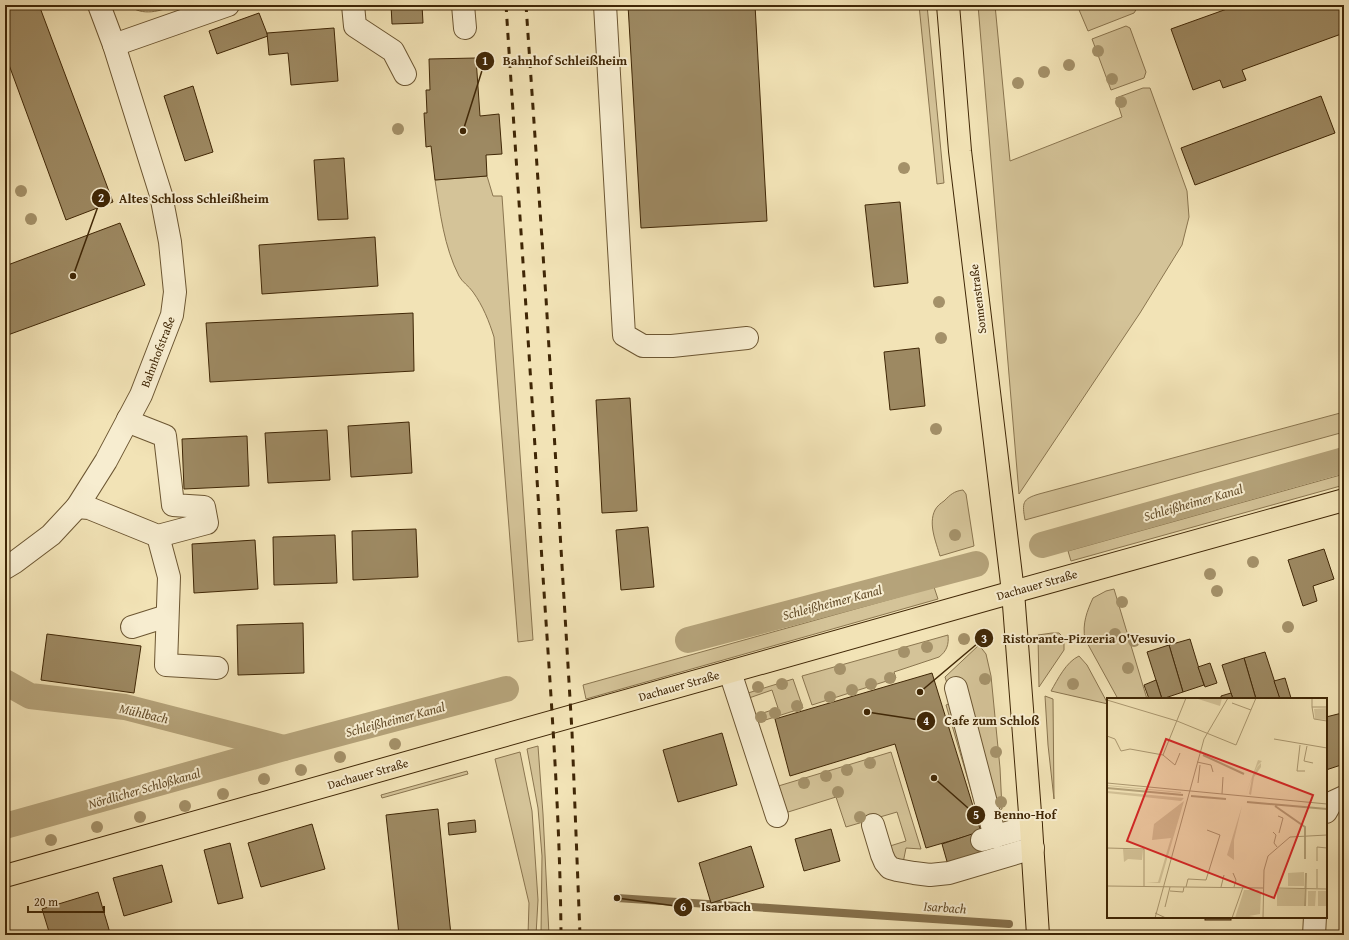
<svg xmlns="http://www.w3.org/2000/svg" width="1349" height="940" viewBox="0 0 1349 940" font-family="'Gentium Book Plus',serif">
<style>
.green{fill:#d4c398;stroke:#8a754f}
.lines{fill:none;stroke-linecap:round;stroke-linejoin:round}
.stream{stroke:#86714c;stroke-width:8}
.canal{stroke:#b5a37a;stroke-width:26}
.building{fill:#9d8962;stroke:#402706}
.minor-casing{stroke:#6c5632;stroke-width:24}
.major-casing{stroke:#402706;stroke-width:24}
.minor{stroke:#f7edd0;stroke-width:22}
.major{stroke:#f2e3b6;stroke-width:22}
.rail{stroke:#402706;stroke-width:3;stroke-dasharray:7 7;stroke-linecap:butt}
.tree{fill:#a49169}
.labels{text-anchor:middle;stroke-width:4;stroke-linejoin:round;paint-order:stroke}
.street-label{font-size:12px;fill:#402706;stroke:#f7edd0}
.water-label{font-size:13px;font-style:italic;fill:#634c29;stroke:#f7edd0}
.inset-river{fill:none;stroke:#b5a37a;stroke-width:2}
.inset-road{fill:none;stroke:#ab9870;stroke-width:1}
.view{fill:#d62828;fill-opacity:0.15;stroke:#d62828;stroke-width:2}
.inset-edge{fill:none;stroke:#402706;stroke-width:2}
.leader{fill:none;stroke:#402706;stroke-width:1.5}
.callout-dot{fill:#402706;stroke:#f7edd0;stroke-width:1.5}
.mark-label{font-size:12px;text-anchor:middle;font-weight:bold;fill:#fff}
.callout-label{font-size:13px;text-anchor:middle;font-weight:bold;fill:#402706;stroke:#f7edd0;stroke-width:4;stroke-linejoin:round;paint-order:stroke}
</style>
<rect width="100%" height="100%" fill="#f2e3b6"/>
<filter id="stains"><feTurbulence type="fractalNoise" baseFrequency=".005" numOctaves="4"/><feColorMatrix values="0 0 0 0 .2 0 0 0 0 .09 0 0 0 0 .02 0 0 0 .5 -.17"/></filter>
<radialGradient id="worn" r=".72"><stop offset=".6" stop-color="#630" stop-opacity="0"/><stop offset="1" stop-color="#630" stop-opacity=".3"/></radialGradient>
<g class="green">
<path d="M128,5H176C160,11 143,17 128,5Z"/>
<polygon points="919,5 927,5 944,183 937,184"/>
<polygon points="978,5 995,5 1010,161 1122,117 1116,98 1143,88 1150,88 1187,191 1189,217 1182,245 1140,313 1019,494"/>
<polygon points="1077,5 1139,5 1134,13 1088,31"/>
<polygon points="1126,26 1130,28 1146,72 1144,78 1111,90 1092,39"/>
<path d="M487,176L493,196H502L533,640L518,642L494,337C489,321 483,306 473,292C469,286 462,282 459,276C444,247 440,212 435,180Z"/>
<path d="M1344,412V432L1025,520C1022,503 1022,499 1039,494Z"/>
<polygon points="1344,474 1344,485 1071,561 1068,551"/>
<path d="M963,490L966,494L974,546L940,556C936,542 928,524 935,510C937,506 941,503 944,501C950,495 954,491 963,490Z"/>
<polygon points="934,587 938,599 586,699 583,685"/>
<path d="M1114,589L1147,699H1118L1085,639C1082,624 1087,611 1093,598L1106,591Z"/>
<polygon points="1052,633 1059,633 1064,638 1064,650 1039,687 1038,635"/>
<path d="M948,635C949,644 947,651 939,657L894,672L896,678L812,705L802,676Z"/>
<polygon points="979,645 986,654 991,676 1000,768 1002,809 979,817 946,705 953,702 945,677"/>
<path d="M1079,656L1087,665L1108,704L1051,691C1058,679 1066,662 1079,656Z"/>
<polygon points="793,679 803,708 756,723 754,716 778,708 772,690 749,698 748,693"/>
<polygon points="1045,696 1053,699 1054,799 1048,745"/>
<polygon points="538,746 543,814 549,935 541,935 542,856 538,808 527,749"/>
<polygon points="520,752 532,811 538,900 536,935 528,935 529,903 495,759"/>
<polygon points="891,752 921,849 906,848 903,863 897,862 890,846 906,841 897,812 846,827 836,797 785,813 775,787"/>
<polygon points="467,771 468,774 382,798 381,795"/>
</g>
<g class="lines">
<polyline class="stream" points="617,898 1009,924"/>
<g class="canal">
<polyline points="1042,545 1344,460"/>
<polyline points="688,640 976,564"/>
<polyline points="5,682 30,696 125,707 284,748"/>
<polyline points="5,826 284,748 506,689"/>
</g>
</g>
<g class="building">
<polygon points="5,5 39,5 113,202 66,220 5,54"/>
<polygon points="391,5 422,5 423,23 392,24"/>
<polygon points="628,5 755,5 767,221 641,228"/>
<polygon points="1238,5 1344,5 1344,33 1242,70 1246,80 1223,88 1220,80 1193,90 1171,29"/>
<polygon points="259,13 268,36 217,54 209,31"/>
<polygon points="334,28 338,81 291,85 288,53 269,55 267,33"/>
<polygon points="476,58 480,116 499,114 502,154 486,155 487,176 435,180 431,146 426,147 424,113 427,113 426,90 430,90 429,59"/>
<polygon points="193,86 213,152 185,161 164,96"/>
<polygon points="1321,96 1335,133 1195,185 1181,148"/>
<polygon points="344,158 348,219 318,220 314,160"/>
<polygon points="900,202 908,283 874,287 865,205"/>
<polygon points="120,223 145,285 5,336 5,266"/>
<polygon points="375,237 378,286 262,294 259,245"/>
<polygon points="413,313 414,371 210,382 206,323"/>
<polygon points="919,348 925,406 890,410 884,352"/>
<polygon points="630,398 637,511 602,513 596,400"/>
<polygon points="409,422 412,473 351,477 348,426"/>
<polygon points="327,430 330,480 268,483 265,433"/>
<polygon points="247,436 249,486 184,489 182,439"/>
<polygon points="648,527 654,587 621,590 616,530"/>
<polygon points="416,529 418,577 353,580 352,531"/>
<polygon points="335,535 337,583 274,585 273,537"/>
<polygon points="255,540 258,589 194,593 192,544"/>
<polygon points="1324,549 1334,579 1313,586 1317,601 1303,606 1288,560"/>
<polygon points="303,623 304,673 238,675 237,625"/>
<polygon points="47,634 141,646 134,693 41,680"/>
<polygon points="1190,639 1204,685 1183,692 1169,645"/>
<polygon points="1169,645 1183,692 1162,699 1147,652"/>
<polygon points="1265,652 1280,698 1276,699 1256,699 1244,658"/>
<polygon points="1244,658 1256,699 1233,699 1231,693 1222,665"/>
<polygon points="1210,663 1217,683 1205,687 1198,667"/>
<polygon points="932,673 981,832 926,848 895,744 790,776 775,719"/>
<polygon points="1285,678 1291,698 1280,699 1274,681"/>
<polygon points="1156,680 1162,699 1149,699 1144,685"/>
<polygon points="1231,693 1233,699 1221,699 1221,696"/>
<polygon points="1342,713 1344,719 1344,764 1326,770 1326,717"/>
<polygon points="722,733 737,785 678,802 663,750"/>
<polygon points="438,809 451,935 399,935 386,815"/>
<polygon points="475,820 476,832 449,835 448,823"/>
<polygon points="312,824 325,869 261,887 248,843"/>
<polygon points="831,829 840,861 804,871 795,839"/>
<polygon points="978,832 984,853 948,865 942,844"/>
<polygon points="230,843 243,898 218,904 204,850"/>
<polygon points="751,846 764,887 711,903 699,863"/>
<polygon points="162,865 172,902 124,916 113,878"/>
<polygon points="98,892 110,933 105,935 50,935 42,909"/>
<rect x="1205" y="917" width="26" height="3"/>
</g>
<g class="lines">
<defs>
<g id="minor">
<polyline points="353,5 355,26 393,51 405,74"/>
<polyline points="463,5 465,28"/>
<polyline points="605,5 624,335 643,346 672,346 747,338"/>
<polyline points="114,45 228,5"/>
<polyline points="77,507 89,508 158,536 207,523 204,507 173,505 165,436 137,425 128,419"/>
<polyline points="158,536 169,577 166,665 217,668"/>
<polyline points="5,568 15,562 51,535 77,507 106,461 141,395 172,315 175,292 170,242 161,195 114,45 99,5"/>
<polyline points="132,627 167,616"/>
<polyline points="730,672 777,816"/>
<polyline points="956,688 995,837"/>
<polyline points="1326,812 1331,803 1344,797"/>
<polyline points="873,825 882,855 885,862 890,868 897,870 914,873 930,875 949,873 1033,848"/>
<polyline points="982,840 1031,826"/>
<polyline points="1314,935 1315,917"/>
</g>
<g id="major">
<polyline points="948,5 960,151 1013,592 1031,826 1038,935"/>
<polyline points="5,876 1013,592 1344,500"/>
</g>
</defs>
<use href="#minor" class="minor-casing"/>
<use href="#major" class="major-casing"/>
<use href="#minor" class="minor"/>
<use href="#major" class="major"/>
<g class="rail">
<path d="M506,5C518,190 531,376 542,561C550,685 560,810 561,935"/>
<polyline points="526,5 546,298 572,732 580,935"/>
</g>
</g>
<g class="tree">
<circle cx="1098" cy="51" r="6"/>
<circle cx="1069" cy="65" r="6"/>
<circle cx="1044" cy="72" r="6"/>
<circle cx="1112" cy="79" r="6"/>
<circle cx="1018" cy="83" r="6"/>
<circle cx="1121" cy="102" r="6"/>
<circle cx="398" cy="129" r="6"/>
<circle cx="904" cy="168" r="6"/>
<circle cx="21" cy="191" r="6"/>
<circle cx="31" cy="219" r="6"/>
<circle cx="939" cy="302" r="6"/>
<circle cx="941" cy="338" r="6"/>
<circle cx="936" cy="429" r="6"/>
<circle cx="955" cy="535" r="6"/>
<circle cx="1253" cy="562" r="6"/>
<circle cx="1210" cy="574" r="6"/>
<circle cx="1217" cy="591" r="6"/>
<circle cx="1122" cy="602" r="6"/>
<circle cx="1288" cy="627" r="6"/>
<circle cx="1115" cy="634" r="6"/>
<circle cx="964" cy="639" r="6"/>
<circle cx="1134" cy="641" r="6"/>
<circle cx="927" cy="647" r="6"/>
<circle cx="904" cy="652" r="6"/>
<circle cx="1128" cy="668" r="6"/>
<circle cx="840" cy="669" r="6"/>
<circle cx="890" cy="678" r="6"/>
<circle cx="985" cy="679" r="6"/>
<circle cx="782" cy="684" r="6"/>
<circle cx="871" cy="684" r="6"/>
<circle cx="1073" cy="684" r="6"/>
<circle cx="758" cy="687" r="6"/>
<circle cx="852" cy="690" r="6"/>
<circle cx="830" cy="697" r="6"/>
<circle cx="797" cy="706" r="6"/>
<circle cx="775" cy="713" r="6"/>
<circle cx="761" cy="717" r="6"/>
<circle cx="395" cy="744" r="6"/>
<circle cx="996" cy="752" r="6"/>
<circle cx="340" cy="757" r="6"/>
<circle cx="870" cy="763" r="6"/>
<circle cx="301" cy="770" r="6"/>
<circle cx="847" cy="770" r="6"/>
<circle cx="826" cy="776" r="6"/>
<circle cx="264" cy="779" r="6"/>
<circle cx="804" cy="783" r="6"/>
<circle cx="838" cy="792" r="6"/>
<circle cx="223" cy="794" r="6"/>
<circle cx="1001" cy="802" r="6"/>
<circle cx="185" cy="806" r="6"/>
<circle cx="140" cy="817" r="6"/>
<circle cx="860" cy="817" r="6"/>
<circle cx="97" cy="827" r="6"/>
<circle cx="51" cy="840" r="6"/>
</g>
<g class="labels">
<g class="street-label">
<text transform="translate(978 299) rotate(-97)" y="4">Sonnenstraße</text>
<text transform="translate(158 352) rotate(-69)" y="4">Bahnhofstraße</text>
<text transform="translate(1037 585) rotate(-16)" y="4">Dachauer Straße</text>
<text transform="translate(679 686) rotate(-16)" y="4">Dachauer Straße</text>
<text transform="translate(368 774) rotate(-16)" y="4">Dachauer Straße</text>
</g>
<g class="water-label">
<text transform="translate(1193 502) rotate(-16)" y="5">Schleißheimer Kanal</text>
<text transform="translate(832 602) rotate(-15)" y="5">Schleißheimer Kanal</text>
<text transform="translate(144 713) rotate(13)" y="5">Mühlbach</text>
<text transform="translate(395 719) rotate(-15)" y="5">Schleißheimer Kanal</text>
<text transform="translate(144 788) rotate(-16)" y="5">Nördlicher Schloßkanal</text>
<text transform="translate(945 907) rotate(4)" y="5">Isarbach</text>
</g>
</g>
<g transform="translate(1107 698)">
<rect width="220" height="220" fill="#f2e3b6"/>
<path d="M88,0H115L113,8ZM220,10V22L208,21L207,11ZM151,62L155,63L151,67L146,77L151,68L154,65V69L147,79L144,97L142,96L145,80L139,96ZM0,87L74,94V95L0,88ZM0,93L77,100L74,103L0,95ZM77,103L53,185H39L51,184L64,140L45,142L47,126ZM135,108L127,142V162L120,157ZM16,151L36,152L35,162L21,161L17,164ZM197,174V188H181V175ZM170,191H197V208H170ZM137,192H151L154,195L153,216L142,218L154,220H128ZM201,193H209L208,208H201ZM211,193H220V208H211Z" fill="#d4c398"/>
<path class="inset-river" d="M96,57L137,76M0,90L76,97M84,98L119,101M140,104L220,111M168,108L198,129V161M198,208L199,175"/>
<path class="inset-road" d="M205,0V9H220M0,2L70,23L129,47L149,0M125,5L144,12M205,9L207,21L220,23M0,38L8,41L14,53L23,51L56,57M167,41L220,50M193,47L190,73H198M200,48L197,63L206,65M56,57L79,0M56,57L68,67L73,55M90,64L104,67L106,74M0,85L220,106M91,85L93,67M115,96L116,79M171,118L176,120L172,135M166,134L169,137L167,145L170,149M0,150L37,151V188M210,163V149L220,150M210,171V190M126,175L129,182L127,189M0,188L156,190M79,189L81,181L99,182L113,137L100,132M114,189L117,177M170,190L220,191M63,193L76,194L77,189M58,209L63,189M48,215L59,220M48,220L97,41L121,0M125,220L136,189M156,220L157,172L161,158L183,139L220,137"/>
<path class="view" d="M59,41L206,97L167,200L20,143Z"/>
<rect width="220" height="220" class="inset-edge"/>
</g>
<path class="leader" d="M463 131L485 61M73 276L101 198M920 692L984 638M867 712L926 721M934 778L976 815M617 898L683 907"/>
<g class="callout-dot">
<circle cx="463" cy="131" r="4"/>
<circle cx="73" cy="276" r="4"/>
<circle cx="920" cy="692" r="4"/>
<circle cx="867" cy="712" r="4"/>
<circle cx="934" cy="778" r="4"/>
<circle cx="617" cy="898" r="4"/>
<circle cx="485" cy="61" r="10"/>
<circle cx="101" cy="198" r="10"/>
<circle cx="984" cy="638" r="10"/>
<circle cx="926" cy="721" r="10"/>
<circle cx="976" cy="815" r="10"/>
<circle cx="683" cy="907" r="10"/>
</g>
<g class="mark-label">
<text x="485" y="65">1</text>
<text x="101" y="202">2</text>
<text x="984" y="643">3</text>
<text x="926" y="725">4</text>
<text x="976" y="819">5</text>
<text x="683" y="911">6</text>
</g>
<g class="callout-label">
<text x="565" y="65">Bahnhof Schleißheim</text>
<text x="194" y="203">Altes Schloss Schleißheim</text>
<text x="1089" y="643">Ristorante-Pizzeria O'Vesuvio</text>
<text x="992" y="725">Cafe zum Schloß</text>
<text x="1025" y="819">Benno-Hof</text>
<text x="726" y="911">Isarbach</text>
</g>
<rect width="1349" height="940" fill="none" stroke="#f2e3b6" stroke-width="20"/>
<rect x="6" y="6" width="1337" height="928" fill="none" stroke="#402706" stroke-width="2"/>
<rect x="10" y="10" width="1329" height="920" fill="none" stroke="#402706"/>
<path d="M28 906v6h76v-6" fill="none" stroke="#402706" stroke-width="2"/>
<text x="34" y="906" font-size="12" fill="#402706" stroke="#f7edd0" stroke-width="3" paint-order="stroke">20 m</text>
<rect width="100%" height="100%" filter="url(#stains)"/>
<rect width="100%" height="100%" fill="url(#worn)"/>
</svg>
